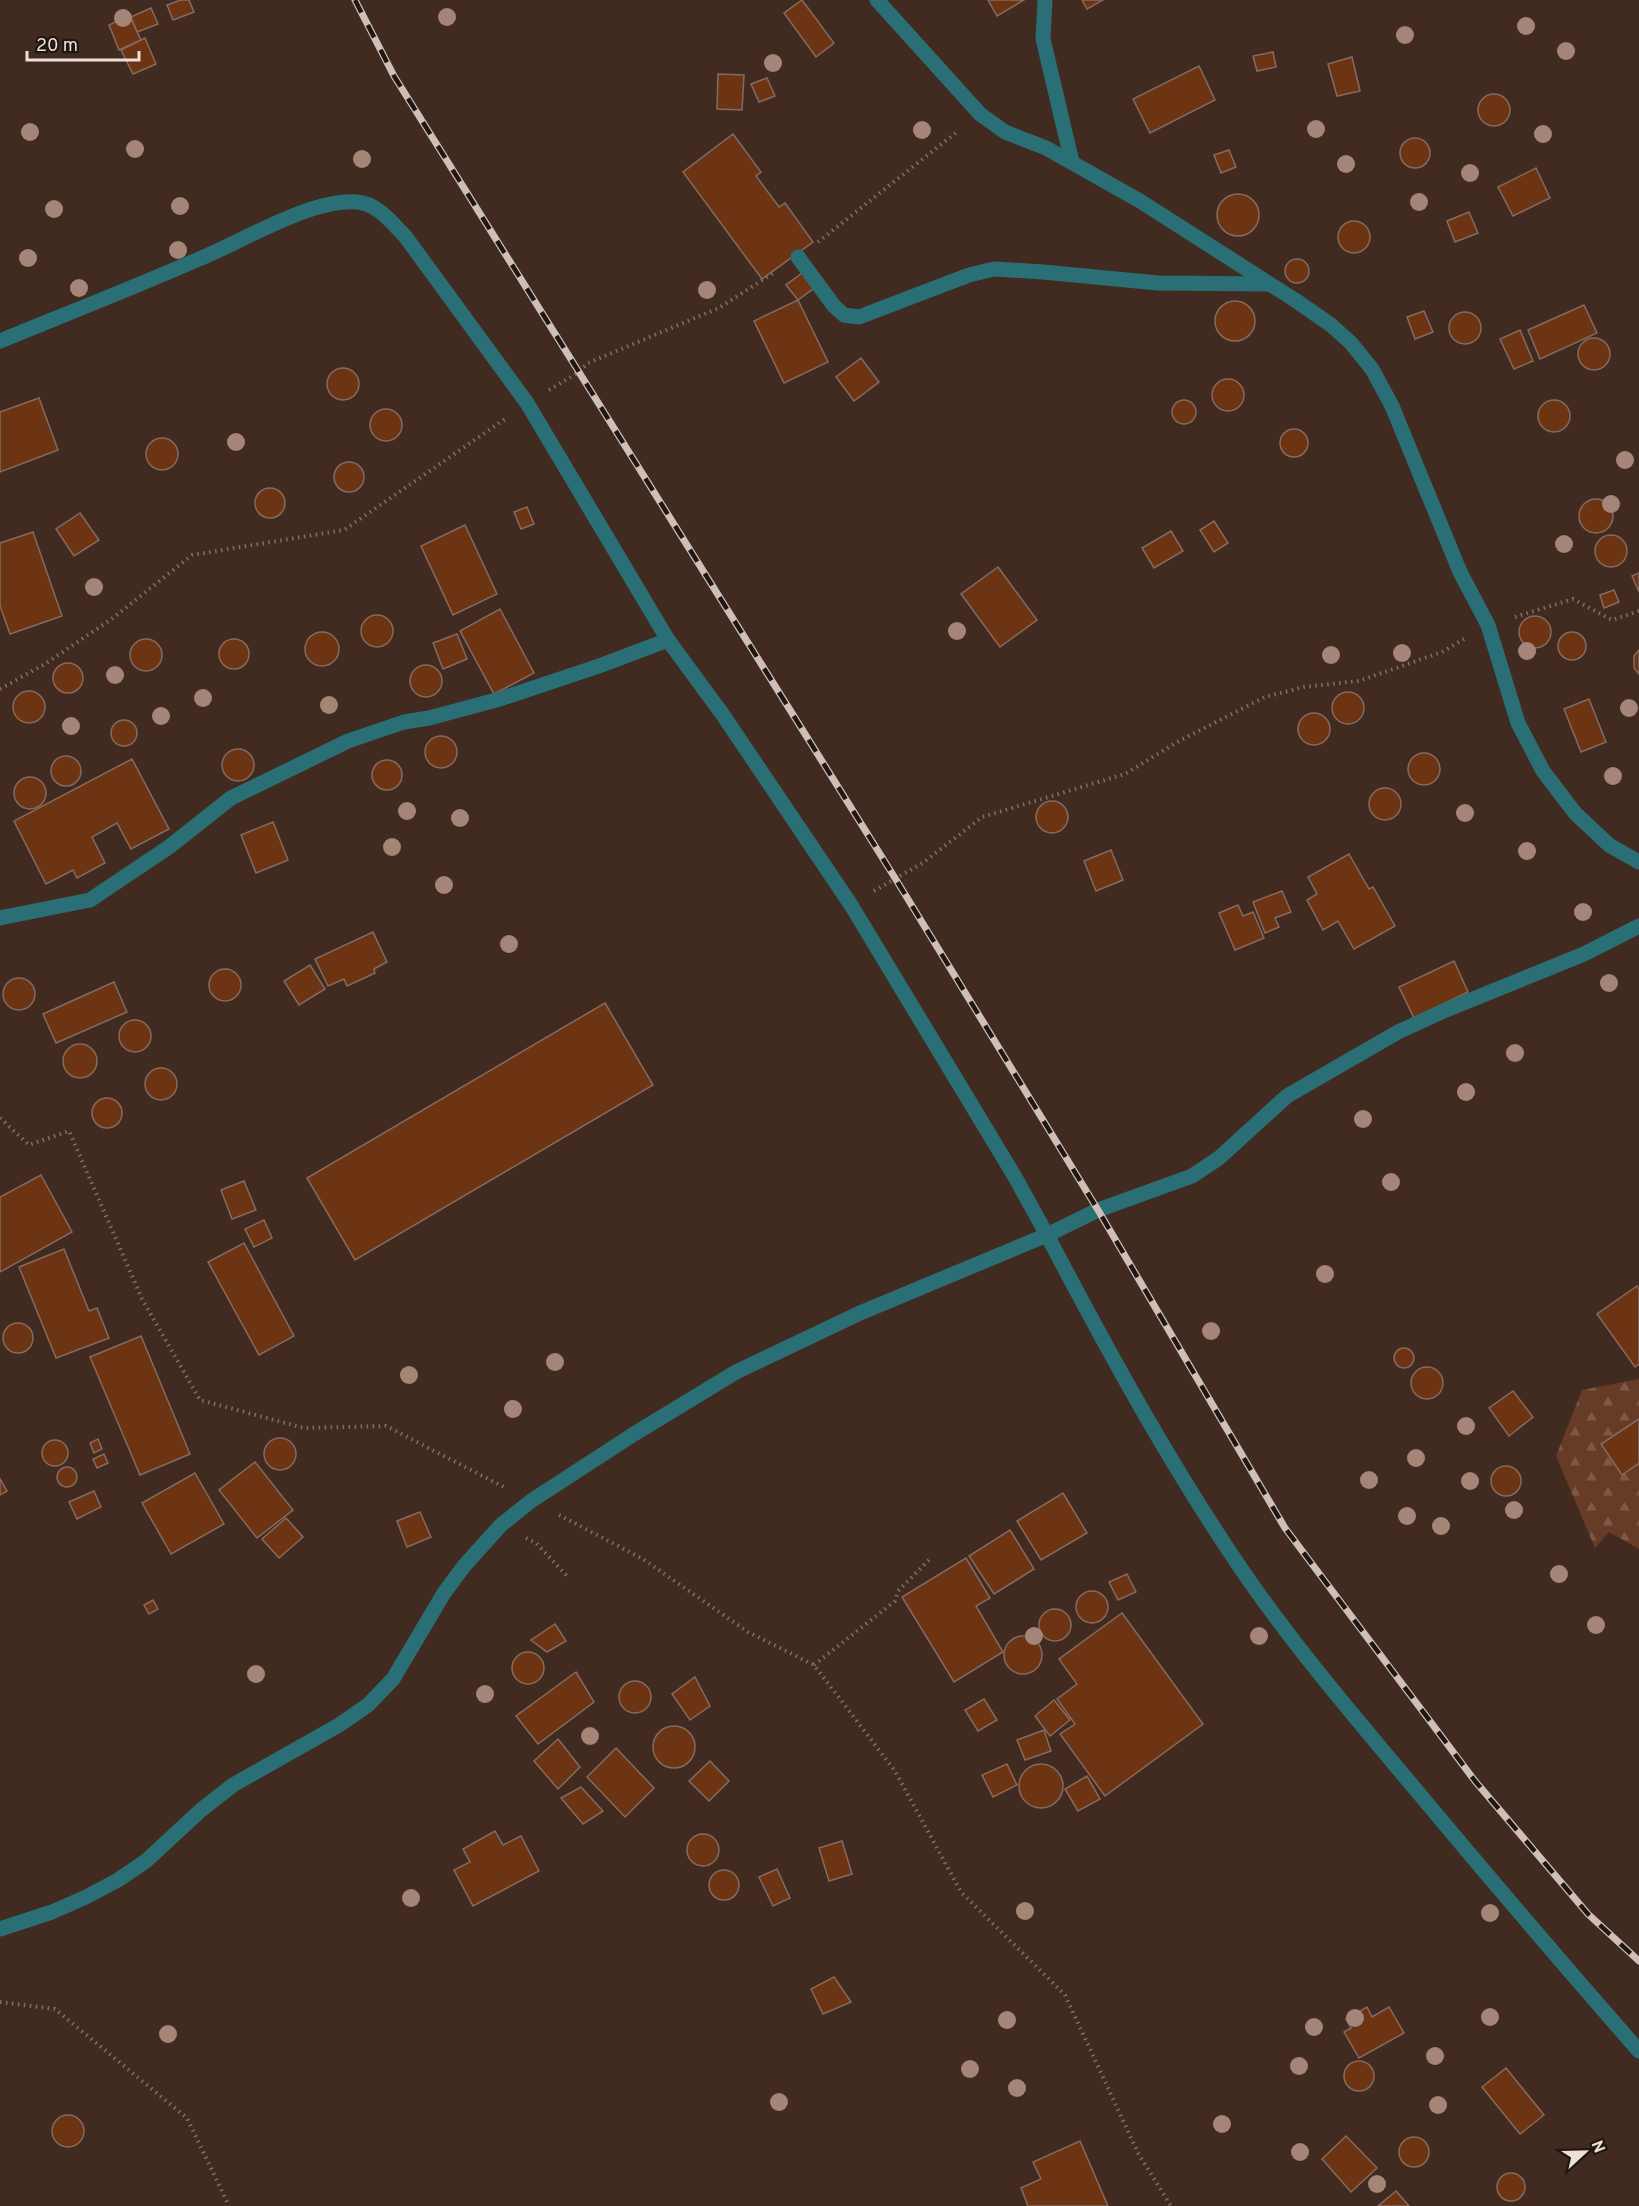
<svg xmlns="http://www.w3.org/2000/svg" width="1639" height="2206" viewBox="0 0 1639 2206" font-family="Overpass,sans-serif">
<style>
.forest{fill:url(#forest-firs)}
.building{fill:#6d3414;stroke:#846b5f;stroke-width:1.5}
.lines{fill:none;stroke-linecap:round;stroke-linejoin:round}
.path{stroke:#826f66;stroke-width:4;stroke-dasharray:1.5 4.5;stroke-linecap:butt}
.minor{stroke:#2a6f75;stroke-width:15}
.rail-casing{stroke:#cfbfb8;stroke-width:7}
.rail{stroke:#201712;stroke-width:4.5;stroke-dasharray:14;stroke-linecap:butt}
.tree{fill:#a48577}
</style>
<defs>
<pattern id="forest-firs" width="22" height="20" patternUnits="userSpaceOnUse" patternTransform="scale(1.5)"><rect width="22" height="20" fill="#673c27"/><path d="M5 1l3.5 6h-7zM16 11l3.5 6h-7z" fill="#7d5846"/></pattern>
</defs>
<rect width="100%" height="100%" fill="#412b21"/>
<polygon class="forest" points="1639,1379 1639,1549 1609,1532 1595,1548 1556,1456 1582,1390"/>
<g class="building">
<polygon points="181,0 189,0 194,12 173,20 167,5"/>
<polygon points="802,0 834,43 816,57 784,13"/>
<polygon points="988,0 1024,0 997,16"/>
<polygon points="1082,0 1103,0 1087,9"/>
<polygon points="151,8 158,24 137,32 131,17"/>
<polygon points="129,15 141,40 119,50 109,25"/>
<polygon points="145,38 156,64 133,74 121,50"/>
<polygon points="1273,52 1276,67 1257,71 1253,56"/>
<polygon points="1352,57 1360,91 1337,96 1328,64"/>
<polygon points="1199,66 1215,100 1150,133 1133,99"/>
<polygon points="718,74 744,75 742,110 717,109"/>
<polygon points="767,78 775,96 759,102 751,84"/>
<circle cx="1494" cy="110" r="16"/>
<polygon points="733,134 761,172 756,176 779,207 785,203 813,242 762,279 683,172"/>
<circle cx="1415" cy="153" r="15"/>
<polygon points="1229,150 1236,167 1221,173 1214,155"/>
<polygon points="1536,168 1550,198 1513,216 1498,187"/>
<circle cx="1238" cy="215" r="21"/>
<polygon points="1469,212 1478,233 1455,242 1447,221"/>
<circle cx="1354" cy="237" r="16"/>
<circle cx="1297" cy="271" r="12"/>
<polygon points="806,270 817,286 798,300 786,285"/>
<polygon points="798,300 828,362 784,383 754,321"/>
<circle cx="1235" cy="321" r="20"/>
<polygon points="1584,305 1597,333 1540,359 1528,330"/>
<polygon points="1424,311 1433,332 1415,339 1407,317"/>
<circle cx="1465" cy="328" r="16"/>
<polygon points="1520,330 1533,361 1514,369 1500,339"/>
<circle cx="1594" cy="354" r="16"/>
<polygon points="861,358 879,382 854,401 836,377"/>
<circle cx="343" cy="384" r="16"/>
<circle cx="1228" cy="395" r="16"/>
<polygon points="39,398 58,450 0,472 0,412"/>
<circle cx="1184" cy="412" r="12"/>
<circle cx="1554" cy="416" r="16"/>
<circle cx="386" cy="425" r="16"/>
<circle cx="1294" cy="443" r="14"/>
<circle cx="162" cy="454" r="16"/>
<circle cx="349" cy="477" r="15"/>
<circle cx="270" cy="503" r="15"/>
<circle cx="1596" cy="516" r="17"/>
<polygon points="527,507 534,524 521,529 514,512"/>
<polygon points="80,513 99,540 74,556 56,529"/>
<polygon points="1214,521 1228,543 1214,552 1200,530"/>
<polygon points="465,525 497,594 453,615 421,546"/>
<polygon points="1171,531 1183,551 1154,568 1142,548"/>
<polygon points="33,532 62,616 10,634 0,606 0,543"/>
<circle cx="1611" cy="551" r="16"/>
<polygon points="998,567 1037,620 1000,647 961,594"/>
<polygon points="1639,573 1639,592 1632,576"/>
<polygon points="1614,590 1619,602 1604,608 1600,595"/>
<polygon points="500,609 534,673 494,694 460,631"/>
<circle cx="377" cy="631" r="16"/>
<circle cx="1535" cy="632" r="16"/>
<circle cx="322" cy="649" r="17"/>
<circle cx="1572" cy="646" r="14"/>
<polygon points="457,634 467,659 443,669 433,643"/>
<circle cx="234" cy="654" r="15"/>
<circle cx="146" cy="655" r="16"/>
<polygon points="1639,650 1639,674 1634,668 1634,656"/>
<circle cx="68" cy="678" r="15"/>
<circle cx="426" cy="681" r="16"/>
<circle cx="29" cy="707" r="16"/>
<circle cx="1348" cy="708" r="16"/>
<polygon points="1589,699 1606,742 1581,752 1564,709"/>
<circle cx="1314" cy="729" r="16"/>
<circle cx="124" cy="733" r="13"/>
<circle cx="441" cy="752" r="16"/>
<circle cx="238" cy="765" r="16"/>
<circle cx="1424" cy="769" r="16"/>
<circle cx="66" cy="771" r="15"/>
<polygon points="132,759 169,829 131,849 117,823 92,837 105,863 77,878 73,870 46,884 14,821"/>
<circle cx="387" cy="775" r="15"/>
<circle cx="30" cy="793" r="16"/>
<circle cx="1385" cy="804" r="16"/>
<circle cx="1052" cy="817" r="16"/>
<polygon points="273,822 288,860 256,873 241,835"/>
<polygon points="1111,850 1123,880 1096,891 1084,861"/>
<polygon points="1349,854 1369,889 1373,887 1395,926 1354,949 1338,921 1323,930 1307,900 1317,894 1308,877"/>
<polygon points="1282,891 1291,912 1275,918 1279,927 1265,933 1253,902"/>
<polygon points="1238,905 1243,916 1253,912 1264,938 1235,950 1219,913"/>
<polygon points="373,932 387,962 374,969 375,973 347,986 344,979 328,986 315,959"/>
<polygon points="1454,961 1468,992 1414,1018 1399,987"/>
<polygon points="310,965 325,989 299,1005 284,981"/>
<circle cx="225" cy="985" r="16"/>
<circle cx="19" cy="994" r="16"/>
<polygon points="114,982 127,1012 56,1043 43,1014"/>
<polygon points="605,1003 653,1085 355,1260 307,1178"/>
<circle cx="135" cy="1036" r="16"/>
<circle cx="80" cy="1061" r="17"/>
<circle cx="161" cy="1084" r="16"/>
<circle cx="107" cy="1113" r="15"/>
<polygon points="41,1175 72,1232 0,1272 0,1197"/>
<polygon points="244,1181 256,1210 232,1219 221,1190"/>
<polygon points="264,1220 272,1238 254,1247 245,1229"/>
<polygon points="244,1243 294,1336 259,1355 208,1262"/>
<polygon points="64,1249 89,1311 97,1308 109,1338 56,1358 19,1267"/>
<polygon points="1637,1286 1639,1289 1639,1364 1635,1367 1597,1314"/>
<circle cx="18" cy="1338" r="15"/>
<polygon points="141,1336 190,1454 140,1475 90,1357"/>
<circle cx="1404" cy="1358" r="10"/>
<circle cx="1427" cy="1383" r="16"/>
<polygon points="1513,1391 1533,1417 1509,1436 1489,1408"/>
<polygon points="1639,1419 1639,1463 1622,1475 1601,1444"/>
<circle cx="280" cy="1454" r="16"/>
<polygon points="98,1439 102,1449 94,1453 90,1443"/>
<circle cx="55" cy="1453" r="13"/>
<polygon points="104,1454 108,1463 97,1468 93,1459"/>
<polygon points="255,1462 293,1510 257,1538 219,1490"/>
<circle cx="1506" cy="1481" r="15"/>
<circle cx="67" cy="1477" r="10"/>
<polygon points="195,1473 224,1524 171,1554 142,1503"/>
<polygon points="0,1479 7,1491 0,1495"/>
<polygon points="94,1491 101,1507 77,1519 69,1502"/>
<polygon points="1063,1493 1087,1533 1041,1560 1017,1521"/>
<polygon points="420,1512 431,1537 407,1547 397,1521"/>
<polygon points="286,1518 303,1537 279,1558 262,1539"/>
<polygon points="1010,1530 1034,1569 994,1594 969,1556"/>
<polygon points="966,1558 990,1598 976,1606 1003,1652 954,1682 902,1597"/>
<polygon points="1127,1574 1136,1592 1118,1600 1109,1582"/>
<circle cx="1092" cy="1607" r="16"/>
<polygon points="153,1600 158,1609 149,1614 144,1605"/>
<circle cx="1055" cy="1625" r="16"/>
<polygon points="1122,1613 1203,1724 1105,1796 1060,1734 1075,1724 1057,1699 1077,1684 1059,1659"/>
<polygon points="555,1624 566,1641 547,1652 531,1640"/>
<circle cx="1023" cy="1655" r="19"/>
<circle cx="528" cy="1668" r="16"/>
<polygon points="576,1672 594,1702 538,1744 516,1716"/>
<polygon points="695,1677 710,1706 690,1720 672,1694"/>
<circle cx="635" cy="1697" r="16"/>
<polygon points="984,1699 997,1720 978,1731 965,1710"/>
<polygon points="1054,1700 1070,1720 1050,1736 1035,1716"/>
<circle cx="674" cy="1747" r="21"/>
<polygon points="1044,1730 1051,1751 1025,1760 1017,1740"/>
<polygon points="558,1739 580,1767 558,1789 534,1761"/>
<polygon points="616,1748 654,1788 625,1817 587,1777"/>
<polygon points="710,1761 729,1781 709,1801 689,1781"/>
<circle cx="1041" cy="1786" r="22"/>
<polygon points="1007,1764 1017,1785 993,1797 982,1775"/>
<polygon points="1087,1776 1100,1799 1078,1811 1065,1789"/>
<polygon points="581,1787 603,1811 583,1824 561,1798"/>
<polygon points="495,1831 503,1845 521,1836 539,1871 473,1906 454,1870 470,1862 463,1849"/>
<circle cx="703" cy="1850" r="16"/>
<polygon points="842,1841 852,1874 829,1881 819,1848"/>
<polygon points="777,1869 790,1898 773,1906 759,1877"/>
<circle cx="724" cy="1885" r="15"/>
<polygon points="834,1977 851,2002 823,2014 811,1989"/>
<polygon points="1367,2007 1372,2017 1389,2007 1404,2033 1359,2058 1344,2032 1351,2028 1346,2019"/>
<circle cx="1359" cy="2076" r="15"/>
<polygon points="1506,2068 1544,2115 1520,2134 1482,2087"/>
<circle cx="68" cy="2131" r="16"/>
<polygon points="1346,2136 1377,2168 1351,2192 1322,2159"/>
<circle cx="1414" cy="2152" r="15"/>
<polygon points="1080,2141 1108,2206 1028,2206 1021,2188 1041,2179 1033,2162"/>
<circle cx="1511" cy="2187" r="14"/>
<polygon points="1396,2191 1409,2206 1378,2206"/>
</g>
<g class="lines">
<g class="path">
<polyline points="818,242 958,131"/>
<polyline points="549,390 579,372 588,363 719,308 775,272"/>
<polyline points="1515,617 1573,599 1612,620 1639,611"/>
<polyline points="0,689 45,664 113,618 192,555 344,530 505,419"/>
<polyline points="874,891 924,862 982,817 1125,774 1179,741 1265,697 1304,687 1359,681 1442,652 1464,639"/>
<polyline points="0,1118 29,1145 69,1131 142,1299 200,1400 304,1428 386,1426 504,1487"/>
<polyline points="559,1515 643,1559 748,1632 814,1665 895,1771 961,1892 1065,1995 1138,2153 1171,2206"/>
<polyline points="526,1538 536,1543 567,1576"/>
<polyline points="814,1665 895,1601 898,1591 931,1558"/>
<polyline points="0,2002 55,2009 187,2118 229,2206"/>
</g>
<g class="minor">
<polyline points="877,0 980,114 1005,132 1046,148 1140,201 1295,300 1331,325 1351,343 1372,369 1392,406 1460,572 1488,625 1518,723 1543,771 1575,813 1609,845 1639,862"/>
<polyline points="1045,0 1043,39 1072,162"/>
<polyline points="798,257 834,306 844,315 859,317 969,275 994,269 1043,272 1158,283 1268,284"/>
<path d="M0,341C66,314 133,288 199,259C243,241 312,198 357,202C377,203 392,223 405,236L527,403L668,640L723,715L851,905L1015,1177L1047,1235L1098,1210L1192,1176L1219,1158L1287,1096L1398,1032L1446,1010L1584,954L1639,926"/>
<polyline points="0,918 90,900 169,847 231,798 348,741 404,722 429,718 500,699 599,666 668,640"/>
<path d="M0,1929L52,1912L86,1897L118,1880L146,1861L201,1810L233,1785L339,1725L368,1705L393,1679L444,1593L464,1566L501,1525L531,1501L634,1434L736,1372L860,1313L1047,1235C1108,1351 1170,1465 1244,1573C1295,1647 1354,1716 1411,1784C1486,1874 1562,1963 1639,2051"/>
</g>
<defs>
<polyline id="rail" points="355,0 394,76 895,878 1098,1210 1285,1528 1475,1781 1588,1914 1639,1961"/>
</defs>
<use href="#rail" class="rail-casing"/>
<use href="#rail" class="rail"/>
</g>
<g class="tree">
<circle cx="447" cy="17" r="9"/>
<circle cx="123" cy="18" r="9"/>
<circle cx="1526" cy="26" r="9"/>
<circle cx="1405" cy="35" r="9"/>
<circle cx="1566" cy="51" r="9"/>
<circle cx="773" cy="63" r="9"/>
<circle cx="1316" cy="129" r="9"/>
<circle cx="922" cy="130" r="9"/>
<circle cx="30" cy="132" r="9"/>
<circle cx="1543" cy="134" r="9"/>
<circle cx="135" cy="149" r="9"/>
<circle cx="362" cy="159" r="9"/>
<circle cx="1346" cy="164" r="9"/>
<circle cx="1470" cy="173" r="9"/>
<circle cx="1419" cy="202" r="9"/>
<circle cx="180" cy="206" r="9"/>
<circle cx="54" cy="209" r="9"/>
<circle cx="178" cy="250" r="9"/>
<circle cx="28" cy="258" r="9"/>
<circle cx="79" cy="288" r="9"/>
<circle cx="707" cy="290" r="9"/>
<circle cx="236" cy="442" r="9"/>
<circle cx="1625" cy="460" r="9"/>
<circle cx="1611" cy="504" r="9"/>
<circle cx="1564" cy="544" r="9"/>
<circle cx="94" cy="587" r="9"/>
<circle cx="957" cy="631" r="9"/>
<circle cx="1527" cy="651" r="9"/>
<circle cx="1402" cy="653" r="9"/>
<circle cx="1331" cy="655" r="9"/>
<circle cx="115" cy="675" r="9"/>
<circle cx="203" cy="698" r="9"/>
<circle cx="329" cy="705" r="9"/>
<circle cx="1629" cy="708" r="9"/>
<circle cx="161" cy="716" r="9"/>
<circle cx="71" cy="726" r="9"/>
<circle cx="1613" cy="776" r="9"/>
<circle cx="407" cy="811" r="9"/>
<circle cx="1465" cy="813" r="9"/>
<circle cx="460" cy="818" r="9"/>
<circle cx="392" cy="847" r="9"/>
<circle cx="1527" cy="851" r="9"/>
<circle cx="444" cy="885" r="9"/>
<circle cx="1583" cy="912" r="9"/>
<circle cx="509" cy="944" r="9"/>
<circle cx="1609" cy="983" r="9"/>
<circle cx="1515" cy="1053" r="9"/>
<circle cx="1466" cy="1092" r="9"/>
<circle cx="1363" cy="1119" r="9"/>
<circle cx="1391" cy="1182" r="9"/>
<circle cx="1325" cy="1274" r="9"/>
<circle cx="1211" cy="1331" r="9"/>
<circle cx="555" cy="1362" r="9"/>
<circle cx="409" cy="1375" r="9"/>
<circle cx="513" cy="1409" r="9"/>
<circle cx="1466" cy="1426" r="9"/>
<circle cx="1416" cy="1458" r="9"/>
<circle cx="1369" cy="1480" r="9"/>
<circle cx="1470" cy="1481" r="9"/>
<circle cx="1514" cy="1510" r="9"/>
<circle cx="1407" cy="1516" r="9"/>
<circle cx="1441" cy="1526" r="9"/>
<circle cx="1559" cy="1574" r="9"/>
<circle cx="1596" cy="1625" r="9"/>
<circle cx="1034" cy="1636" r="9"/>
<circle cx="1259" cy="1636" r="9"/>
<circle cx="256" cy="1674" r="9"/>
<circle cx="485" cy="1694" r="9"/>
<circle cx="590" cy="1736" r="9"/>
<circle cx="411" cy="1898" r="9"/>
<circle cx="1025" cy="1911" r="9"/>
<circle cx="1490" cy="1913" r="9"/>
<circle cx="1490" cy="2017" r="9"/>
<circle cx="1355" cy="2018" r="9"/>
<circle cx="1007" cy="2020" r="9"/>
<circle cx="1314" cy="2027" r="9"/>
<circle cx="168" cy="2034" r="9"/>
<circle cx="1435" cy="2056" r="9"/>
<circle cx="1299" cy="2066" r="9"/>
<circle cx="970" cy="2069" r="9"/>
<circle cx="1017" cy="2088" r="9"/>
<circle cx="779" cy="2102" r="9"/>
<circle cx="1438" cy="2105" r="9"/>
<circle cx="1222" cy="2124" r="9"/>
<circle cx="1300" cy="2152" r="9"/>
<circle cx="1377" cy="2184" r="9"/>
</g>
<g transform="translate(1585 2152) rotate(68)" stroke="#201712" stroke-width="4.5" paint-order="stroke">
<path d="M0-4.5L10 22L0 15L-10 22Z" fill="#eee0d9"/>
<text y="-9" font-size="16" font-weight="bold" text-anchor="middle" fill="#eee0d9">N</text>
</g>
<path d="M27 51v9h112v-9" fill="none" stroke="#eee0d9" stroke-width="3"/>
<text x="36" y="51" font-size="18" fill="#eee0d9" stroke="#201712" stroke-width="4.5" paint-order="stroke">20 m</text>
</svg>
